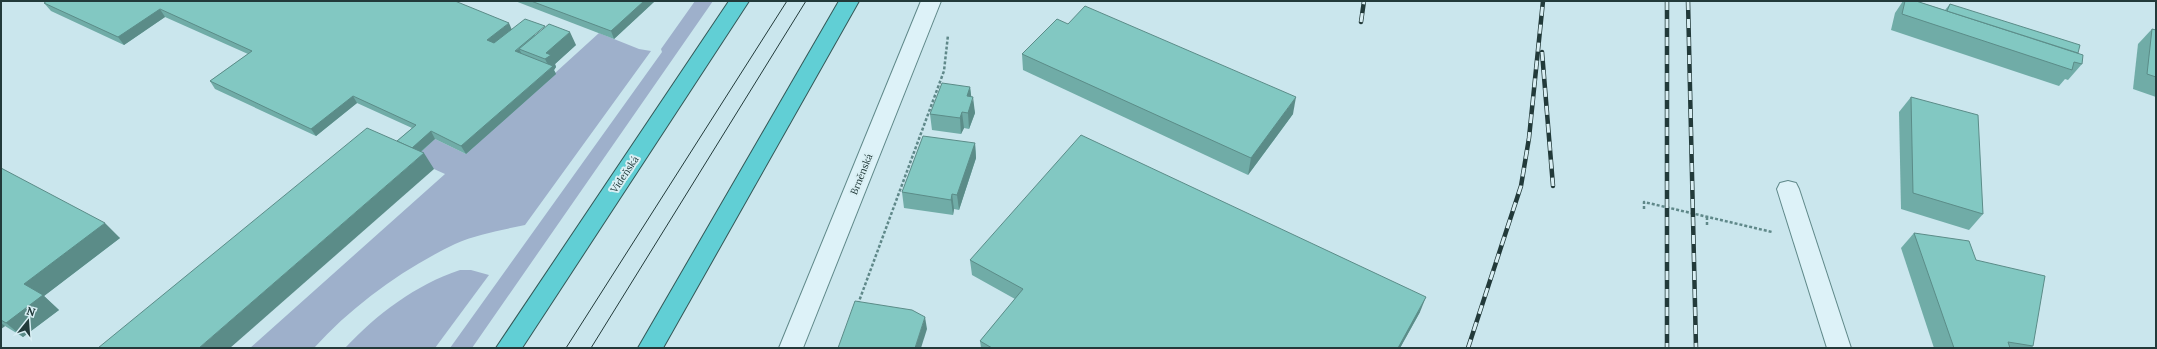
<svg xmlns="http://www.w3.org/2000/svg" width="2157" height="349" viewBox="0 0 2157 349" font-family="Lora,serif">
<style>
.green{fill:#9eb0cb}
.lines{fill:none;stroke-linecap:round;stroke-linejoin:round}
.minor-casing{stroke:#5f8889;stroke-width:2}
.highway-casing{stroke:#335756;stroke-width:2}
.path{stroke:#5f8889;stroke-width:2.5;stroke-dasharray:3 2;stroke-linecap:butt}
.minor{fill:#ddf2f8;fill-rule:evenodd}
.highway{fill:#61cfd5;fill-rule:evenodd}
.tram{stroke:#223a3a;stroke-width:1}
.rail-casing{stroke:#223a3a;stroke-width:4.5}
.rail{stroke:#d9eff4;stroke-width:3;stroke-dasharray:9;stroke-linecap:butt}
.wall{fill:#70aca7}
.shaded-wall{fill:#5b8c88}
.building{fill:#82c8c2;stroke:#5b8c88}
.labels{text-anchor:middle;stroke-width:4;stroke-linejoin:round;paint-order:stroke}
.street-label{font-size:10px;fill:#223a3a;stroke:#d9eff4}
</style>
<rect width="100%" height="100%" fill="#cae6ed"/>
<g class="green">
<polygon points="695,1 713,1 472,348 450,348 662,52 661,49"/>
<path d="M599,33L639,49L651,51L525,225C502,230 477,234 455,244C403,269 353,305 314,348H250L445,174L412,159L435,139L466,154Z"/>
<path d="M460,270H471L489,275L435,348H345C377,314 415,285 460,270Z"/>
</g>
<g class="lines">
<defs>
<g id="minor">
<polygon points="921,1 941,1 803,348 779,348"/>
<polygon points="1788,181 1796,183 1799,189 1851,348 1827,348 1777,189 1780,183"/>
</g>
<g id="highway">
<polygon points="729,1 749,1 522,348 496,348"/>
<polygon points="839,1 859,1 663,348 638,348"/>
</g>
</defs>
<use href="#minor" class="minor-casing"/>
<use href="#highway" class="highway-casing"/>
<g class="path">
<polyline points="1644,209 1644,202 1772,232"/>
<polyline points="1707,217 1707,226"/>
<polyline points="858,304 944,71 948,35"/>
</g>
<use href="#minor" class="minor"/>
<use href="#highway" class="highway"/>
<g class="tram">
<polyline points="566,348 787,1"/>
<polyline points="591,348 806,1"/>
</g>
<defs>
<g id="rail">
<polyline points="1667,1 1667,348"/>
<polyline points="1688,1 1696,348"/>
<polyline points="1361,22 1364,1"/>
<polyline points="1542,52 1553,186"/>
<polyline points="1468,348 1521,186 1529,138 1543,1"/>
</g>
</defs>
<use href="#rail" class="rail-casing"/>
<use href="#rail" class="rail"/>
</g>
<g class="wall">
<polygon points="515,1 655,1 614,39"/>
<polygon points="1903,1 1916,1 1945,10 1950,4 2082,64 2068,80 2065,79 2059,86 1891,30 1895,13"/>
<polygon points="44,3 512,29 576,45 555,64 556,67 554,70 556,74 466,154 435,139 421,152 434,169 397,141 412,128 357,103 316,136 215,89 210,81 248,54 165,17 124,45 51,11"/>
<polygon points="1068,24 1293,114 1248,175 1023,70 1022,54"/>
<polygon points="2152,29 2156,30 2156,97 2133,89 2138,44"/>
<polygon points="970,87 971,97 975,113 969,129 964,128 961,134 932,130 930,114"/>
<polygon points="1911,97 1983,214 1969,230 1901,209 1899,112"/>
<polygon points="975,143 976,158 959,210 954,209 953,215 904,208 902,192"/>
<polygon points="1,168 120,238 44,296 59,310 23,337 5,326 1,329"/>
<polygon points="1914,233 1976,260 2033,346 2031,348 1934,348 1901,248"/>
<polygon points="970,260 1420,312 1400,348 981,348 980,341 1015,299 972,275"/>
</g>
<g class="shaded-wall">
<polygon points="644,1 655,1 614,39 611,31"/>
<polygon points="160,9 165,17 124,45 118,37"/>
<polygon points="509,23 512,30 491,48 487,40"/>
<polygon points="570,32 576,45 555,64 556,67 554,70 556,74 466,154 461,146 550,69 545,59 546,53"/>
<polygon points="519,49 523,56 515,51"/>
<polygon points="970,87 972,102 973,97 975,113 969,129 968,113 967,96"/>
<polygon points="353,96 357,103 316,136 311,129"/>
<polygon points="1296,97 1293,114 1248,175 1251,158"/>
<polygon points="962,112 964,128 961,134 960,118"/>
<polygon points="431,131 435,139 412,159 408,151"/>
<polygon points="975,143 976,158 959,210 957,195"/>
<polygon points="424,153 434,169 230,348 199,348"/>
<polygon points="952,194 954,209 953,215 951,200"/>
<polygon points="105,223 120,238 44,296 59,310 23,337 6,323 24,284"/>
<polygon points="1426,297 1420,312 1400,348 1398,348"/>
<polygon points="925,317 927,329 921,348 915,348"/>
<polygon points="1,323 5,326 1,329"/>
</g>
<g class="building">
<polygon points="47,1 455,1 509,23 487,40 494,43 525,19 545,26 515,51 553,66 461,146 431,131 412,148 397,141 416,125 353,96 311,129 210,81 252,51 160,9 118,37 44,3"/>
<polygon points="531,1 644,1 611,31"/>
<polygon points="1905,1 1916,1 2083,55 2082,64 2074,62 2072,70 1902,14"/>
<polygon points="1950,4 2080,45 2078,53 1947,11"/>
<polygon points="1085,6 1296,97 1251,158 1022,54 1057,19 1068,24"/>
<polygon points="549,24 570,32 546,53 551,55 545,59 519,49"/>
<polygon points="2152,29 2156,30 2156,77 2147,74"/>
<polygon points="942,83 970,87 967,96 973,97 968,113 962,112 960,118 930,114"/>
<polygon points="1911,97 1978,115 1983,214 1913,193"/>
<polygon points="367,128 424,153 199,348 98,348"/>
<polygon points="1081,135 1426,297 1398,348 992,348 980,341 1023,289 970,260"/>
<polygon points="923,136 975,143 957,195 952,194 951,200 902,192"/>
<polygon points="1,168 105,223 24,284 43,295 6,323 1,320"/>
<polygon points="1914,233 1969,241 1976,260 2045,276 2033,346 2008,342 2010,348 1954,348"/>
<polygon points="855,301 912,310 925,317 915,348 838,348"/>
</g>
<g class="labels">
<g class="street-label">
<text transform="translate(624 174) rotate(-56)" y="4">Vídeňská</text>
<text transform="translate(861 174) rotate(-68)" y="4">Brněnská</text>
</g>
</g>
<rect width="2157" height="349" fill="none" stroke="#223a3a" stroke-width="4"/>
<g transform="translate(28 321) rotate(17)" stroke="#d9eff4" stroke-width="3" paint-order="stroke">
<path d="M0-3L7 15L0 10L-7 15Z" fill="#223a3a"/>
<text y="-6" font-size="11" font-weight="bold" text-anchor="middle" fill="#223a3a">N</text>
</g>
</svg>
